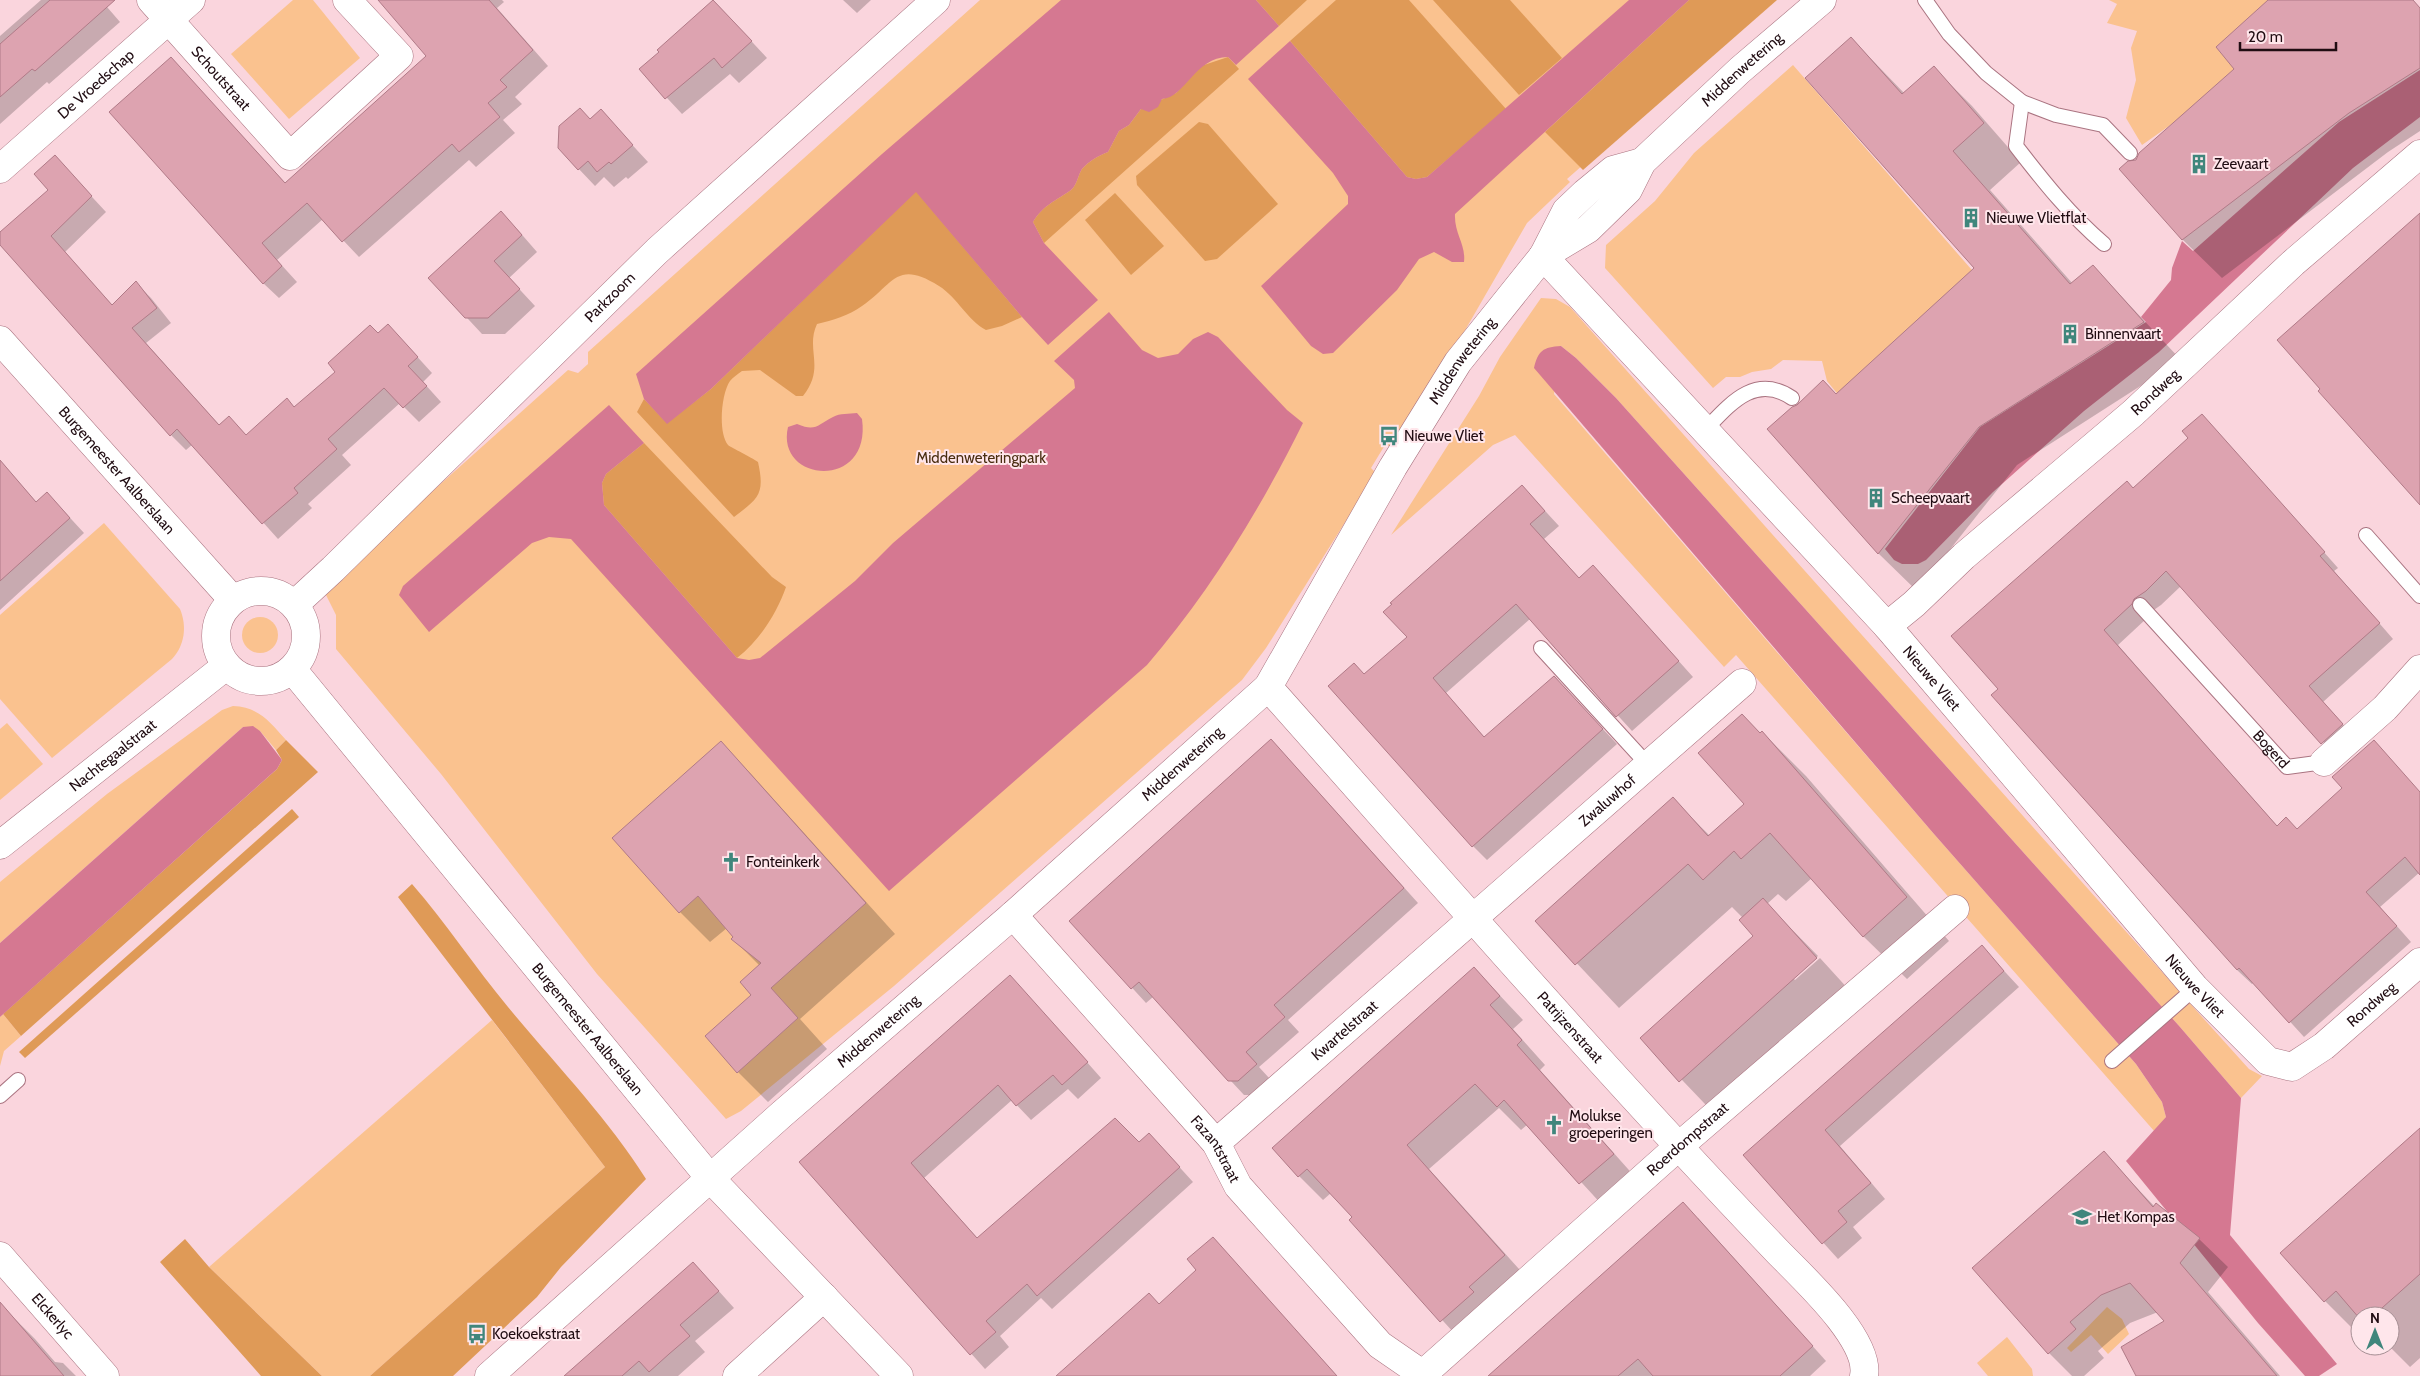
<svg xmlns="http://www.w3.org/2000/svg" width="2420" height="1376" viewBox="0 0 2420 1376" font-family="Cabin,sans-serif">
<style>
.green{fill:#fac28f}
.forest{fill:#df9a57}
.water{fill:#d57891}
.shadow{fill:#0003}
.building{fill:#dda3b0;stroke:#b07a87}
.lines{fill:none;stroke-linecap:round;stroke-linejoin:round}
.lane-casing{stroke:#aa7481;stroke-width:16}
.street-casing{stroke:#aa7481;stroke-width:29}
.lane{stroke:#fff;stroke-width:14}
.street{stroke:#fff;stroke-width:28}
.labels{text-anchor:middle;stroke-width:4;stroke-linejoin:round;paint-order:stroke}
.street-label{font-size:15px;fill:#200c12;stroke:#ffe6eb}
.poi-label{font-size:15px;fill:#200c12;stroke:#ffe6eb;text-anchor:start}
.park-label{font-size:15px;fill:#492d10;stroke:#ffe6eb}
</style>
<rect width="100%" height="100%" fill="#fad5dd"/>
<g class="green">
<polygon points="293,0 313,0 360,58 289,119 231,54"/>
<polygon points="980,0 1771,0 1567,179 1570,182 1527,223 1408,429 1394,447 1385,445 1371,468 1376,473 1266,648 1242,680 894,986 741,1111 726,1119 597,974 441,774 336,649 336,615 323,589 568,370 578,373 588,364 588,352"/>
<polygon points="2109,0 2286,0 2326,43 2189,112 2142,145 2126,118 2136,80 2131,48 2137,31 2107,23 2117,4"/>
<polygon points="1793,65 2019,324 1840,397 1827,381 1822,361 1783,360 1771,369 1752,372 1740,377 1726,377 1713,388 1605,268 1606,245 1655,201 1694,153"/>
<polygon points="1541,298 1556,299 1570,307 2203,1018 2249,1069 2262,1076 2241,1098 2180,1027 1616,398 1576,358 1561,346 1554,394 1934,834 2136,1064 2162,1102 2166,1117 2155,1132 1736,655 1724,667 1515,435 1493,445 1391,535 1479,396 1500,357"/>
<path d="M104,523L180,609C187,626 185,645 172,659L52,758L0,699V615Z"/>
<circle cx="260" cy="635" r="18"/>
<path d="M233,706C259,707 270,722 286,740L276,750L260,731L243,727L0,943V882L107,794L222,710Z"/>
<polygon points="7,723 43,764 0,800 0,729"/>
<polygon points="3,1014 21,1036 4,1051 0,1066 0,1017"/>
<polygon points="492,1020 605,1167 370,1376 322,1376 209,1267"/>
<polygon points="2107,1307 2122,1319 2129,1334 2108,1354 2091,1335 2071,1352 2067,1348"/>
<polygon points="2007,1337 2032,1369 2033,1376 1988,1376 1977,1363"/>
</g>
<g class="forest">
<polygon points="1256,0 1307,0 1279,26"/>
<polygon points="1336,0 1409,0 1506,109 1427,177 1416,179 1407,177 1290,41"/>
<polygon points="1433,0 1510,0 1562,58 1519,95"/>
<polygon points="1689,0 1777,0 1583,170 1545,132"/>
<path d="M1228,57L1239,69L1044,243L1033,222C1043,205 1056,201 1071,190C1077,185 1078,175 1082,169C1089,161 1098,156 1108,152L1119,131L1129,125L1141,109L1176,93L1201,66Z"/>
<polygon points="1199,122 1208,124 1278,204 1217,259 1205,261 1137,185 1136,176"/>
<path d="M916,191L1022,317L1002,326L986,330C967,320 958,298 939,286C896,259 894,284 862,306C848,316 833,320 817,324C805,350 826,367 803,396H796L760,370L742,371C738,374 733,377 730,381C721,394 718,433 728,445C732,448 751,457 758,462C765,494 759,498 734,517L637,412L644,399L667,423L711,389Z"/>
<polygon points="1115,193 1164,246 1131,275 1085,220"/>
<path d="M644,443L772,577L786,587C777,613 760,640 737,658L604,505L602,483L606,474Z"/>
<polygon points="286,740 318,772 21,1036 3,1014 277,769 282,760 276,750"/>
<polygon points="292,809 299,817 25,1058 19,1052"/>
<path d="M412,884C446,923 475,967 508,1007C555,1064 607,1117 646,1179L561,1267L537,1297L453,1376H370L605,1167L398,897Z"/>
<polygon points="185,1239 209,1267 322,1376 261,1376 160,1262"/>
</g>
<g class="water">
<path d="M1061,0H1256L1279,26L1236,65L1228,57C1195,57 1185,98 1162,99L1158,107L1149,112L1141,109L1129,125L1119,131L1108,152C1098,156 1089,161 1082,169C1078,175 1077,185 1071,190C1056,201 1043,205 1033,222L1044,243L1098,300L1048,345L1022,317L916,192L711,389L667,424L644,399L636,374L882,154Z"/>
<path d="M1629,0H1689L1455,214C1454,234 1466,244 1464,262H1452L1434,252L1419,259L1397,290L1333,353L1323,354L1311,346L1261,286L1348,204V196L1333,173L1248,79L1290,41L1407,177L1416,179L1427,177Z"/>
<polygon points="2420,70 2420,117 2353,168 2159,352 2084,411 1993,492 1926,560 1918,564 1902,564 1894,560 1885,549 1980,427 2146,322 2141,317 2171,280 2172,268 2182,241 2193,251 2339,122"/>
<path d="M1109,312L1142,350L1158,358L1178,354L1193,339L1208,332L1218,337L1287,410L1303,423C1261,508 1209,593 1147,665L889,891L571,539L549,537L532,543L429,632L399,595L403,586L609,405L644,443L606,474L602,483L604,505L737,658L749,660L760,658L855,581L893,543L1075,388L1074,380L1054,361Z"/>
<path d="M1561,346L1576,358L1616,398L2180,1027L2241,1098L2230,1235L2337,1364L2319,1376H2305L2258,1323L2126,1161L2166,1117L2162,1102L2136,1064L1934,834L1534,368C1538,351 1543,347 1561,346Z"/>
<path d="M857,413L862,419C872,491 775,483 788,427L797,424C816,432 817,425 833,417C840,413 849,414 857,413Z"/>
<polygon points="253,726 260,731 282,760 277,769 0,1017 0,943 243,727"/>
</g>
<g class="shadow">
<polygon points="41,0 101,0 120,22 49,84 47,82 0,124 0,36"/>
<polygon points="379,0 502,0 504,2 497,8 548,66 515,97 522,104 503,120 515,133 476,167 469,160 359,257 323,219 277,260 297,282 279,298 263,283 171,58 286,184 428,56"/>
<polygon points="843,0 871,0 857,13"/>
<polygon points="2270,0 2412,0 2420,8 2420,131 2388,152 2222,278 2183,240 2121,170 2137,161 2236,70"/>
<polygon points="714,1 767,58 739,83 730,74 682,114 641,70 660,52 659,50"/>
<polygon points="1851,38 1905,94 1934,68 1972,106 2021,162 1990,190 2073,284 2093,266 2181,360 2017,465 1917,591 1879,554 1769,429 1837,395 1975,268"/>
<polygon points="601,111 648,162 628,179 626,177 614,187 604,177 595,186 559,148"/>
<polygon points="55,157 106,212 65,252 113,306 136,283 151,298 171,323 146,343 220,426 229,417 247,436 295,409 378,334 403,341 432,373 423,382 441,402 419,422 400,403 342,455 351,465 308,504 312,508 278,539 193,444 186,450 171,435 0,244 0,233 49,190"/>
<polygon points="517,229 537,252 509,278 535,306 505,334 482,334 430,278"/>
<polygon points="2216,430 2338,568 2334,571 2393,639 2323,702 2357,740 2337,757 2181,586 2161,605 2148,614 2146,619 2118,645 2278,827 2297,830 2420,792 2420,872 2380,907 2411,942 2304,1037 2254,982 2252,984 2237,970 2000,689 2133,489"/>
<polygon points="0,461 37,503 61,508 84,533 0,610"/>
<polygon points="1536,501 1559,526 1544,539 1580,579 1608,582 1693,677 1632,731 1530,619 1446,693 1485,738 1554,677 1617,744 1487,860 1473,846 1365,675 1408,638"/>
<polygon points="1762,732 1806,776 1949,941 1907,979 1863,936 1812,878 1786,901 1778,894 1767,904 1818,956 1793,978 1795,980 1820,958 1861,1003 1725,1125 1642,1038 1755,936 1743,918 1732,907 1619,1008 1537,921 1673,799 1710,836 1746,804"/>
<polygon points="721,743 751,774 895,934 800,1019 827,1049 768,1102 738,1072 760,966 733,939 735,937 727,928 710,942 680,912"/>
<polygon points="1285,755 1418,903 1288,1020 1299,1032 1259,1067 1270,1079 1253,1095 1244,1095 1153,997 1146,1003 1071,921"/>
<polygon points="1982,947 2019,987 1840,1146 1885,1199 1853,1227 1862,1238 1838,1259 1745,1156"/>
<polygon points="1474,968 1523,1020 1513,1029 1545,1065 1540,1070 1636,1178 1604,1207 1528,1124 1521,1130 1499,1108 1429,1169 1528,1279 1465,1345 1351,1220 1353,1217 1331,1193 1323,1200 1299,1176"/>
<polygon points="1024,991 1101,1078 1078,1099 1068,1089 1031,1120 1012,1100 924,1178 978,1239 1139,1143 1163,1149 1193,1182 1052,1309 1041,1298 1000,1336 1009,1347 985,1369 801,1163"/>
<polygon points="2420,1138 2420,1358 2410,1367 2389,1346 2390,1316 2360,1316 2360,1336 2325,1301"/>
<polygon points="2104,1153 2155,1207 2199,1239 2228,1267 2208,1292 2280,1376 2138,1376 2166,1322 2158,1312 2130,1323 2098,1351 2104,1358 2084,1376 2072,1376 2049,1353"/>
<polygon points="1698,1218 1826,1361 1810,1376 1490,1376"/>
<polygon points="1213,1238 1337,1376 1059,1376 1159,1305 1198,1270"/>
<polygon points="708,1279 734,1308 695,1341 705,1352 678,1376 584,1376"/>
<polygon points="0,1307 3,1307 35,1339 55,1362 63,1363 76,1376 0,1376"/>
</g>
<g class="building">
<polygon points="50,0 115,0 35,71 32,69 0,97 0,44"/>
<polygon points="378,0 489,0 533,50 500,80 507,87 488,103 500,117 459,152 452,144 342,242 307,203 262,243 282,266 263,284 109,112 171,57 285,183 426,56"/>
<polygon points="713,0 752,41 722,68 714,58 665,99 639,69 659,52 657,50"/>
<polygon points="2268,0 2413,0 2420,8 2420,68 2349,113 2182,240 2119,169 2128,161 2136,160 2139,153 2234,69 2216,47"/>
<polygon points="1851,37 1902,94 1934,66 1984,123 1953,151 2070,284 2093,265 2144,322 1979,427 1878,554 1767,429 1792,407 1797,405 1823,380 1836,394 1974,268 1805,78"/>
<polygon points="580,108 590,119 601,109 633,145 611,164 609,162 597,172 588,161 578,170 558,148 559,126"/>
<polygon points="55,155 92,196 51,236 112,305 136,281 157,308 132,328 219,425 229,416 246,435 287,398 294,407 335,372 328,363 370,325 378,333 388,324 418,357 408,366 427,386 403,408 384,388 328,439 337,449 294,488 298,493 262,524 177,429 170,436 0,245 0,232 48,190 34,174"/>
<polygon points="501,211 522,235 494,261 520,289 488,318 465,318 428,278"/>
<polygon points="2420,213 2420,505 2318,391 2320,389 2277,340"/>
<polygon points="2202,414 2325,552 2320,556 2380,623 2309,686 2343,724 2321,744 2166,571 2146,591 2134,599 2132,604 2104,630 2277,826 2286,817 2297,829 2342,788 2332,777 2374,740 2420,792 2420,875 2405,857 2366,892 2397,926 2289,1023 2239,968 2237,970 1991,695 1998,689 1951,636 2127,481 2133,488 2188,438 2182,431"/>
<polygon points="0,460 36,502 47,492 70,518 0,581"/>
<polygon points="1522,485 1545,511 1530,524 1579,578 1593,565 1679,661 1616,717 1516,604 1433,678 1484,737 1554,676 1603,729 1472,847 1328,686 1354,663 1364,674 1407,637 1383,612 1392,604 1390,603"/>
<polygon points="1742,714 1760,733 1762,731 1907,897 1863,937 1770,833 1741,859 1734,851 1703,880 1688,864 1575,965 1535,921 1673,797 1708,836 1744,804 1698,753"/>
<polygon points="1271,739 1404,888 1274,1005 1285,1017 1246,1052 1257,1064 1238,1081 1228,1081 1139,982 1131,989 1069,921"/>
<polygon points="721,741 866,903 771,988 798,1018 737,1073 705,1036 751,995 740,982 761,963 731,939 733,937 698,896 679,913 612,838"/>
<polygon points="1763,898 1817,958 1679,1082 1640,1038 1753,936 1739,920"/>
<polygon points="1982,945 2004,971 1825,1130 1871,1183 1838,1211 1847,1222 1822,1244 1743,1155"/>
<polygon points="1474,967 1500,996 1490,1005 1522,1040 1517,1045 1614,1154 1579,1184 1504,1100 1497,1107 1475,1084 1407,1145 1505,1255 1469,1287 1474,1292 1440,1322 1349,1220 1352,1217 1307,1169 1298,1177 1272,1148"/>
<polygon points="1010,975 1088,1062 1062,1085 1053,1075 1016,1106 998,1085 911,1163 945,1202 977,1238 1115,1118 1139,1142 1149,1133 1180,1167 1037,1296 1027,1284 986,1321 996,1332 970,1355 799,1162"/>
<polygon points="2420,1128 2420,1274 2373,1316 2360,1316 2360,1319 2336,1291 2324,1302 2280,1253"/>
<polygon points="2104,1151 2153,1207 2156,1203 2200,1238 2180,1263 2277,1376 2136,1376 2121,1347 2164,1321 2130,1283 2101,1295 2070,1322 2076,1329 2048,1354 1972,1268"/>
<polygon points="1683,1202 1813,1346 1780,1376 1653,1376 1638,1359 1618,1376 1488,1376"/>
<polygon points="1213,1237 1337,1376 1056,1376 1149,1293 1159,1304 1196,1270 1187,1259"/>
<polygon points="693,1262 719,1291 680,1325 690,1336 669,1354 649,1372 639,1361 622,1376 564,1376"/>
<polygon points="0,1302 64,1376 0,1376"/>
</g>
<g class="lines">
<defs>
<g id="lane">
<polyline points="1925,0 1949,34 1986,73 2022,102 2056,115 2103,125 2130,153"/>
<path d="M2022,102L2016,146C2043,181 2070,215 2104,244"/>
<path d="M1705,430C1730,404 1755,373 1792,398"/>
<polyline points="2366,535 2420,596"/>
<path id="s1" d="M2140,605L2287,767L2324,762"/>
<polyline points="1541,648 1648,765"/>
<polyline points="2112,1061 2195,988"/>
<polyline points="0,1096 18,1080"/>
</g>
<g id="street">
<path id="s2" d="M151,0L290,156L399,56L347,0"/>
<path id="s3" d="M0,169L191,0"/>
<path id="s4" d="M1543,256L1887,626L2195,988L2268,1061L2292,1067L2324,1046L2420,962"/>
<path id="s5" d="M1543,256L1588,229L1628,190L1642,162L1740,70L1822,0"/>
<path id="s6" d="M0,340L233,600"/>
<circle cx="261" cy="636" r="45"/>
<path id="s7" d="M294,605L333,569L657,251L936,0"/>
<path id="s8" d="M1887,626L1914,604L1964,556L2133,413L2293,263L2420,154"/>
<path id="s9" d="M292,669L710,1178L899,1376"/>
<path id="s10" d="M1268,687C1436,876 1602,1068 1777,1251C1801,1276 1871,1339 1864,1376"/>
<polyline points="2324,762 2385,708 2420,669"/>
<path id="s11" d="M0,845L226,666"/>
<path id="s12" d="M1013,915L1216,1143L1238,1186L1380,1345L1425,1376"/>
<path id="s13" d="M1216,1143L1742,683"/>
<path id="s14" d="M0,1256L105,1376"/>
<path id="s15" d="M1423,1374L1678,1147L1955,909"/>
<path id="s16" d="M489,1376L782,1114L1013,915L1268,687L1393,467L1458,362L1543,256L1566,211L1585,193L1613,170L1642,162"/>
<polyline points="737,1376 824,1297"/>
</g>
</defs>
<use href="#lane" class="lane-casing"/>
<use href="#street" class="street-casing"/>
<use href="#lane" class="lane"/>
<use href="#street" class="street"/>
</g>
<defs>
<symbol id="building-bare" viewBox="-9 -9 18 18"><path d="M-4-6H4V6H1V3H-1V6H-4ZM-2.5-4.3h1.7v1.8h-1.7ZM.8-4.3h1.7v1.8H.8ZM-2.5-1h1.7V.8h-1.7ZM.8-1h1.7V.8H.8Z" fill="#40867c" stroke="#ffe6eb" stroke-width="2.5" paint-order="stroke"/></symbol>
<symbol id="bus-bare" viewBox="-9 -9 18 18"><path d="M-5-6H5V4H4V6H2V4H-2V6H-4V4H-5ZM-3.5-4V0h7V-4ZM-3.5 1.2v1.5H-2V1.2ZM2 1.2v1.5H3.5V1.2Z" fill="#40867c" stroke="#ffe6eb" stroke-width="2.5" paint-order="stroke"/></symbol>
<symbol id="church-bare" viewBox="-9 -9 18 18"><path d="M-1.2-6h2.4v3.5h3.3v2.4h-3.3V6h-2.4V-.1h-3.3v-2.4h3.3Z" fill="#40867c" stroke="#ffe6eb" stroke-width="2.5" paint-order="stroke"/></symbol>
<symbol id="school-bare" viewBox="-9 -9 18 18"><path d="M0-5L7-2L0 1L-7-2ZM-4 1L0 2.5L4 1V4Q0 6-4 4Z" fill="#40867c" stroke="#ffe6eb" stroke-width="2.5" paint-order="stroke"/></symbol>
</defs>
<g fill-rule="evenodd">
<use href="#building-bare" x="2185" y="150" width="28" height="28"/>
<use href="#building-bare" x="1957" y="204" width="28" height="28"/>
<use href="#building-bare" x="2056" y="320" width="28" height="28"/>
<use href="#bus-bare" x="1375" y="422" width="28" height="28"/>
<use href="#building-bare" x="1862" y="484" width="28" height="28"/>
<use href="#church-bare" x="717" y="848" width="28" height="28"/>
<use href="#church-bare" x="1540" y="1111" width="28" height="28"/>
<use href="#school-bare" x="2068" y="1203" width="28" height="28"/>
<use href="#bus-bare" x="463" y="1320" width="28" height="28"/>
</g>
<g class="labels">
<g class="street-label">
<text dy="5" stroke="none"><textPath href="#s5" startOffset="276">Middenwetering</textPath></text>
<text dy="5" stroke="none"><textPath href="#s2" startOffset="105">Schoutstraat</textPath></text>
<text dy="5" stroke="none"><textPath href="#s3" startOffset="128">De Vroedschap</textPath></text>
<text dy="5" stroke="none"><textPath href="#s7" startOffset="441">Parkzoom</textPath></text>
<text dy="5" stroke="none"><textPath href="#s16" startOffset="1420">Middenwetering</textPath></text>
<text dy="5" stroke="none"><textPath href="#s8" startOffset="356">Rondweg</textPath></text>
<text dy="5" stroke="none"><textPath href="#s6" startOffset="175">Burgemeester Aalberslaan</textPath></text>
<text dy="5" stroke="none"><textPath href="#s4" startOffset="574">Nieuwe Vliet</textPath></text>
<text dy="5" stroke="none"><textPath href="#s1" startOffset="195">Bogerd</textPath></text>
<text dy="5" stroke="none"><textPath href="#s11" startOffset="144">Nachtegaalstraat</textPath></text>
<text dy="5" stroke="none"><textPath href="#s16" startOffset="925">Middenwetering</textPath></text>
<text dy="5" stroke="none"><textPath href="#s13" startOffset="520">Zwaluwhof</textPath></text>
<text dy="5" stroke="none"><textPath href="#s4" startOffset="979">Nieuwe Vliet</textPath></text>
<text dy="5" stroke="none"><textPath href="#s4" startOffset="1210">Rondweg</textPath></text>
<text dy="5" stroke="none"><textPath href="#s10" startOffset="455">Patrijzenstraat</textPath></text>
<text dy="5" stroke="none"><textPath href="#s9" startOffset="466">Burgemeester Aalberslaan</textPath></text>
<text dy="5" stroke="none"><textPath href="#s13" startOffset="171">Kwartelstraat</textPath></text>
<text dy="5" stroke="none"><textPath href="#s16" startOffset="520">Middenwetering</textPath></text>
<text dy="5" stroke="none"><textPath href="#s15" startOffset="354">Roerdompstraat</textPath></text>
<text dy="5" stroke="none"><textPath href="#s12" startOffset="310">Fazantstraat</textPath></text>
<text dy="5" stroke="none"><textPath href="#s14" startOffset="80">Elckerlyc</textPath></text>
</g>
<g class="poi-label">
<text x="2214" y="169">Zeevaart</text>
<text x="1986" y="223">Nieuwe Vlietflat</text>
<text x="2085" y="339">Binnenvaart</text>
<text x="1404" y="441">Nieuwe Vliet</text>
<text x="1891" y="503">Scheepvaart</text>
<text x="746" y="867">Fonteinkerk</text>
<text x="1569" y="1121">Molukse<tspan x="1569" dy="17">groeperingen</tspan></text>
<text x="2097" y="1222">Het Kompas</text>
<text x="492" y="1339">Koekoekstraat</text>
</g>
<g class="park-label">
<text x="981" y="463">Middenweteringpark</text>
</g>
</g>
<g transform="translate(2375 1331)"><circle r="24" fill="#ffe6eb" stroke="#a68f94"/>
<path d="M0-4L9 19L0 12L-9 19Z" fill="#40867c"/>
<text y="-8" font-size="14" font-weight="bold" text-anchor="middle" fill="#200c12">N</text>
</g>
<path d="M2240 42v8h96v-8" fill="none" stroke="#200c12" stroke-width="2.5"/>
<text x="2248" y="42" font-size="15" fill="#200c12" stroke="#ffe6eb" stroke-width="4" paint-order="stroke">20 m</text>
</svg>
